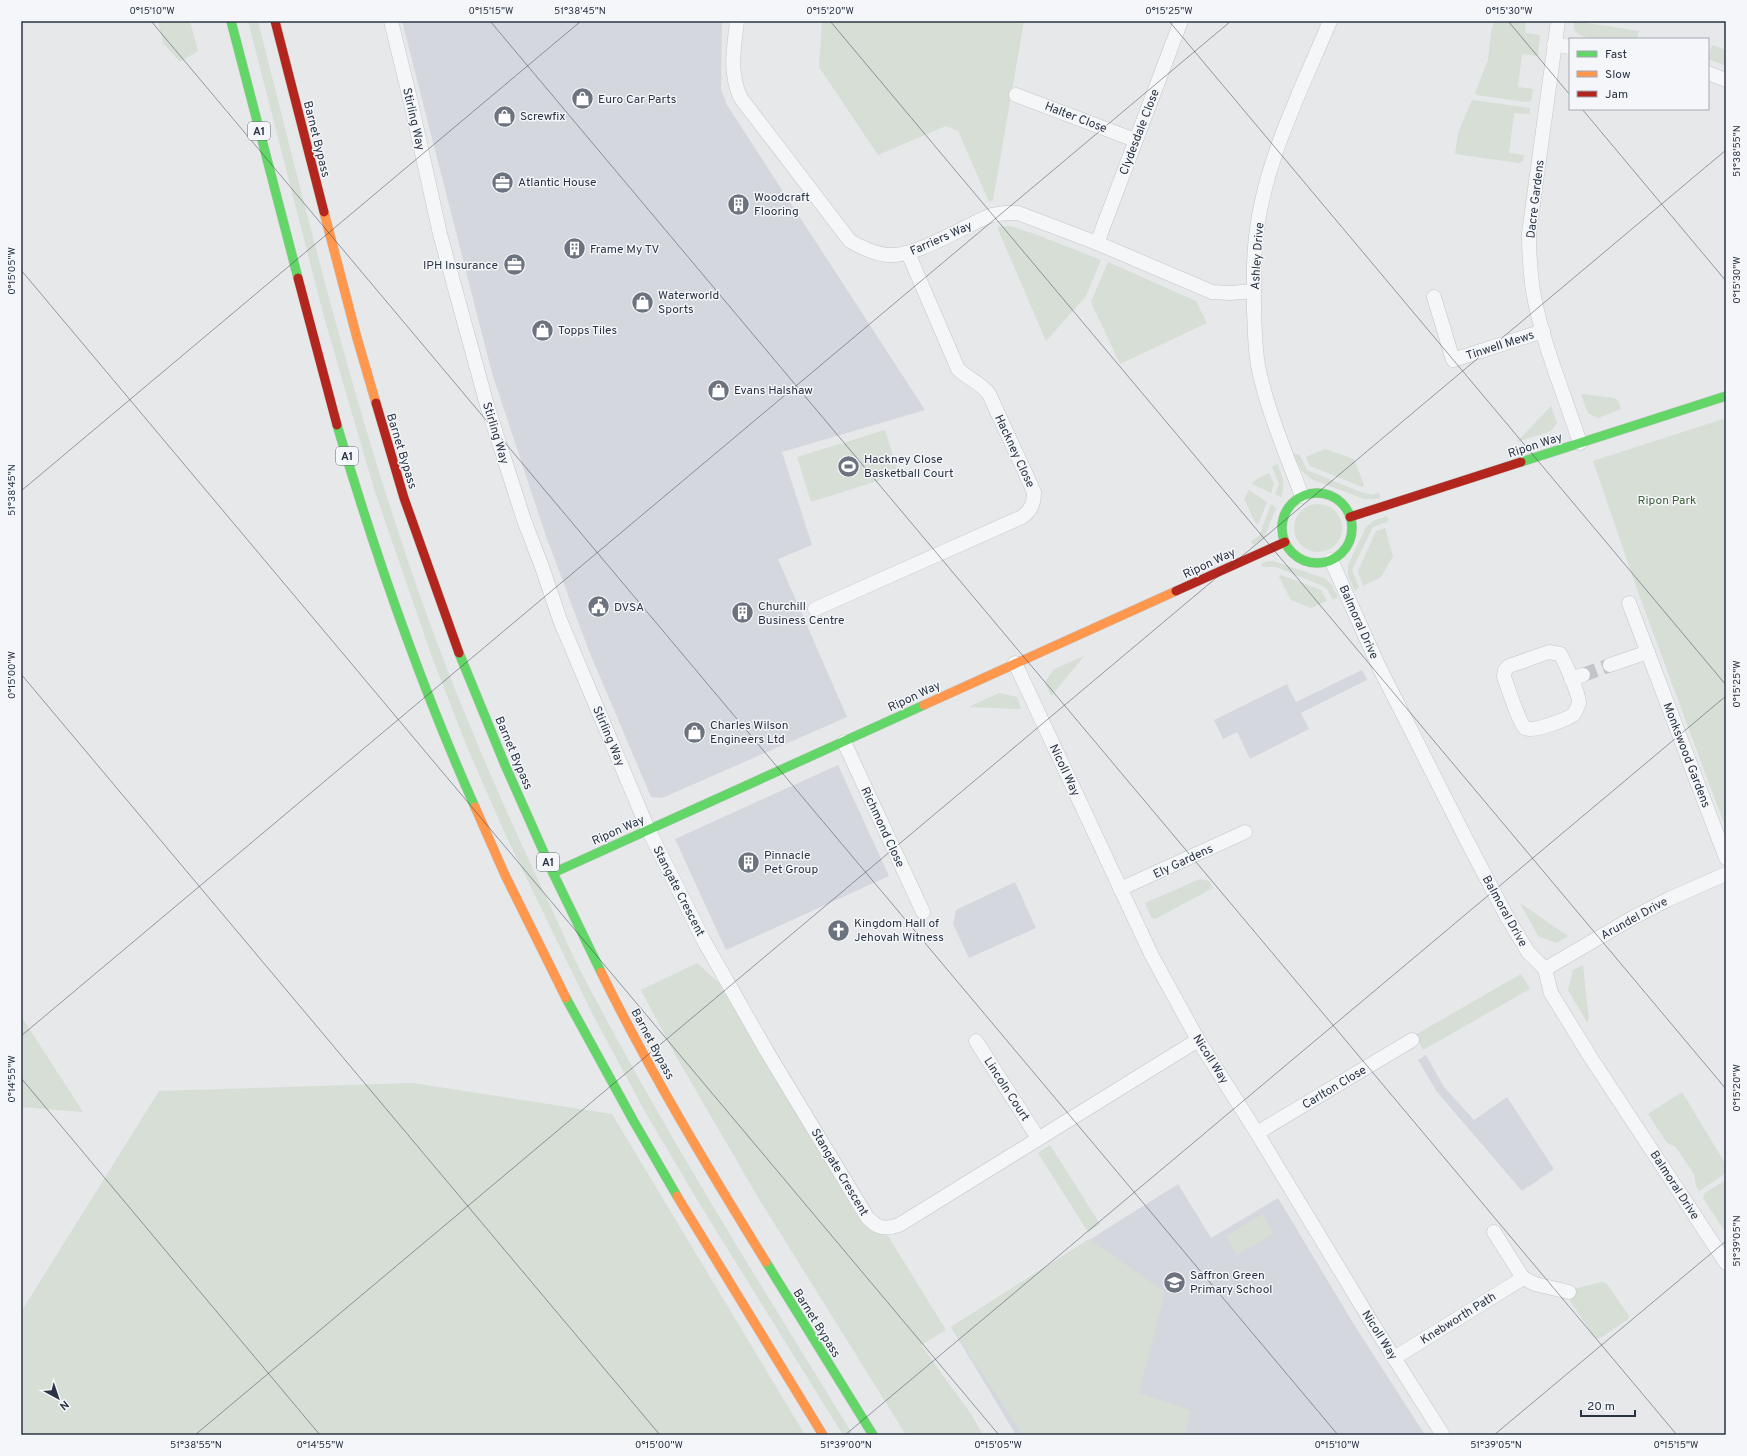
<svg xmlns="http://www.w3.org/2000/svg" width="1747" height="1456" viewBox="0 0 1747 1456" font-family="Overpass,sans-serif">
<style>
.built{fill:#d4d7dd}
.green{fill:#d6ded6}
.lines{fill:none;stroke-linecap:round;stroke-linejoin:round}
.street-tunnel{stroke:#c1c4c9;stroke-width:14;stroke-dasharray:14 7;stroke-linecap:butt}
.street-casing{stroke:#c4c6c8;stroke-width:15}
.fast-casing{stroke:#c4c6c8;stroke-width:10}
.slow-casing{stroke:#c4c6c8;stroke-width:10}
.jam-casing{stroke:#c4c6c8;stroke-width:10}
.street{stroke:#f5f6f7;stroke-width:14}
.fast{stroke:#63d668;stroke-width:9}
.slow{stroke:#ff974d;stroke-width:9}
.jam{stroke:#b3261e;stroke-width:9}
.ticks{fill:none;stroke:#2b3445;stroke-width:1;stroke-opacity:0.45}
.labels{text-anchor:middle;stroke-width:3;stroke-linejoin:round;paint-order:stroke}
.shield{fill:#f4f6f9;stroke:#676e7b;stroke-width:1}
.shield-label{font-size:11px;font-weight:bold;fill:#2b3445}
.poi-label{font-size:12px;fill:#2b3445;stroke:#f4f6f9;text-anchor:start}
.street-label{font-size:12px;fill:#2b3445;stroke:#f4f6f9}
.park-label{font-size:12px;fill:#3f6138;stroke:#f4f6f9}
.neatline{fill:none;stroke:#2b3445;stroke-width:1.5}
.ticks-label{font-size:10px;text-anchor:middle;fill:#2b3445}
</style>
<rect width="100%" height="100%" fill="#e6e8ea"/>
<g class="built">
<polygon points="402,21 722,21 721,89 727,105 925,410 782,452 812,545 778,559 847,717 662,798 651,797 589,651 546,536 492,373"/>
<polygon points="1362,670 1367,680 1301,713 1309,729 1250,759 1237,732 1223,739 1214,720 1287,684 1296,702"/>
<polygon points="838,765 889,876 726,950 675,839"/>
<polygon points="1015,882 1036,928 969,958 953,924 956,910"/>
<polygon points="1426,1055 1444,1087 1474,1120 1507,1097 1554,1169 1522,1191 1437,1092 1418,1060"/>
<polygon points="1178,1184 1211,1238 1278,1198 1353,1323 1425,1435 1016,1435 951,1327"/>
</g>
<g class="green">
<polygon points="158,21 190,21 198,51 180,62 163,43"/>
<path d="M248,21H258C313,239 366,459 447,669C478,748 512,826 549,903C562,931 574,960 589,987C670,1141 762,1287 853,1435H843L699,1203L644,1110L592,1013L506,836L467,747L432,657L374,489L324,317Z"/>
<polygon points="822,21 1024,21 993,200 989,202 958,131 946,126 878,155 819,67"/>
<polygon points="1494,21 1526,21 1525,33 1540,35 1538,56 1522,54 1518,87 1533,89 1531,101 1526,102 1477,95 1475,93 1488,60 1491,32"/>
<path d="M1574,21L1639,31L1637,39C1624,39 1587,42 1577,33C1573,29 1574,26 1574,21Z"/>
<polygon points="1712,45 1726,50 1726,66 1708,59"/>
<polygon points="1472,100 1530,108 1530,114 1514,113 1509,153 1524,155 1523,161 1519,163 1455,154 1458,133"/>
<polygon points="1010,226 1035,234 1101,260 1086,296 1046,341 997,227"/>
<polygon points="1108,262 1196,301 1207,323 1120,364 1091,302"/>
<polygon points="1583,394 1614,398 1618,401 1621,409 1598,418 1588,413 1581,395"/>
<polygon points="1551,406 1557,423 1551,431 1517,442"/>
<polygon points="1726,418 1726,829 1638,592 1593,461"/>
<polygon points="885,430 899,474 811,502 797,457"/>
<polygon points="1325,449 1354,459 1364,485 1362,487 1310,466 1306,457"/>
<polygon points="1296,454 1299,454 1307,470 1358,491 1372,495 1378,492 1381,497 1375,499 1364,499 1311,479 1301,470 1293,455"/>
<path d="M1277,464C1283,477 1286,484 1281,497L1275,494L1279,484L1272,467Z"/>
<polygon points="1269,473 1274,484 1271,493 1252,484 1255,480"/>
<polygon points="1249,490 1267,502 1259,523 1256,524 1244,499"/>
<circle cx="1318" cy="528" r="24"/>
<polygon points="1271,504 1276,508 1265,537 1253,545 1251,541 1259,536"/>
<polygon points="1386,516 1389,519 1387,522 1373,527 1352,570 1359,587 1355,591 1348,576 1348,565 1366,527 1373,521"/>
<polygon points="1385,528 1393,556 1381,577 1363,586 1358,571 1376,531"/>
<polygon points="1268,561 1273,561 1324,578 1332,585 1338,597 1333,600 1327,589 1323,586 1276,567 1263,567 1261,564"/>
<polygon points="1281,575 1321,590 1327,601 1311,608 1291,600 1279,577"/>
<polygon points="1084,656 1051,696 1045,682 1054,669"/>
<polygon points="999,693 1017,697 1021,709 969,707"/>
<polygon points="1200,879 1209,881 1213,888 1155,919 1151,917 1145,903"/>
<polygon points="1520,903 1568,936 1556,943 1538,936"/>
<path d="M697,963L718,982L859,1219C868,1229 875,1233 888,1236L946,1330L921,1345L971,1414L983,1435H906L759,1199L673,1051L641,990Z"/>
<polygon points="1583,965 1589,1020 1587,1022 1568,990 1573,970"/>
<polygon points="1521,974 1530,989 1423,1050 1415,1035"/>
<polygon points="21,1016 83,1112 21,1107"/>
<polygon points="413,1083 612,1114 805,1435 21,1435 21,1312 159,1091"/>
<polygon points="1682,1092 1726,1165 1726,1173 1699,1191 1696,1186 1694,1174 1676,1147 1667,1143 1648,1114"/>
<polygon points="1050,1145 1100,1224 1088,1232 1038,1153"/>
<polygon points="1726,1180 1726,1233 1703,1198 1705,1193"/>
<polygon points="1263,1214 1274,1233 1237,1255 1226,1236"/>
<polygon points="1089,1239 1165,1292 1139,1393 1190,1410 1185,1435 1023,1435 951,1327"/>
<polygon points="1602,1282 1607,1284 1629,1316 1628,1319 1599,1339 1595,1338 1570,1301 1573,1289"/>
</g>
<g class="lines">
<polyline class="street-tunnel" points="1583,675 1610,665"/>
<defs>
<g id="street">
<path d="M391,21L411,103L440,234L487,405L524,520L542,567L560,620L648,829L704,941L766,1050L867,1217C877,1228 885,1230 899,1225L1198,1040"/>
<path d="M737,21C734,49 729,70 740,97L850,241C862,248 874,254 888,255C917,257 963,226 992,215L1005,213H1018L1097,243L1212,292L1230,293L1254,291"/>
<path d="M1558,21L1529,233C1529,252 1530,271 1533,291C1542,343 1564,393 1580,443"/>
<polyline points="1554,44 1570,47"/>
<polyline points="1708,73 1726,80"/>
<polyline points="1016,95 1135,140"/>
<polyline points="1097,243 1181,21"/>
<polyline points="1434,297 1453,360 1543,331"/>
<path d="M1302,496C1287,457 1271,419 1261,379C1255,357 1255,333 1254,310C1254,289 1253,268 1255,247C1261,167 1300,93 1330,21"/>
<polyline points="1331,560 1380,669 1467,841 1507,917 1528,952 1545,969 1551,993 1591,1058 1726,1263"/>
<polyline points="1629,603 1726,858"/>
<path d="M815,609L1022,517C1031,510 1034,504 1034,492L989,394C980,382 968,379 958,369L908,253"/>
<path d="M1549,652L1560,654C1565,662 1579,694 1579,703C1578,706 1576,711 1574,714C1568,719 1532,733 1525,728C1518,721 1508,687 1504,677L1505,670L1509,666Z"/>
<polyline points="1015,663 1152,956 1198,1040 1257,1133 1372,1323 1443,1435"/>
<polyline points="1610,665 1648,652"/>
<polyline points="1571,679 1583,675"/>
<polyline points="844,742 923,912"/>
<polyline points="1120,889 1245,832"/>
<polyline points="1545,969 1634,917 1669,899 1726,874"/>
<polyline points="976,1041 1038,1138"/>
<polyline points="1257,1133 1412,1040"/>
<polyline points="1494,1232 1523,1278 1535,1284 1569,1292"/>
<polyline points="1394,1358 1523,1278"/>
</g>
<g id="fast">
<polyline points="231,21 298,278"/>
<path d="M337,425C375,554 420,684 475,807"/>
<polyline points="1521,462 1726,396"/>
<circle cx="1317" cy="528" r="35"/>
<polyline points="459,653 505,765 553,873 601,972"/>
<polyline points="553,873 924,705"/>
<polyline points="566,998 633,1120 677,1196"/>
<polyline points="766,1262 873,1435"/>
</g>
<g id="slow">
<polyline points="324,212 357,338 376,403"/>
<polyline points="924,705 1176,591"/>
<polyline points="475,807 505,875 566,998"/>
<path d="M601,972C650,1072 708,1168 766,1262"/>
<polyline points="677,1196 823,1435"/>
</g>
<g id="jam">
<polyline points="275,21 324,212"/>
<polyline points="298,278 337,425"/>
<polyline points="376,403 404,498 459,653"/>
<polyline points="1350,517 1521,462"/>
<polyline points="1176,591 1285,542"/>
</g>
</defs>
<use href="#street" class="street-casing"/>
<use href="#fast" class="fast-casing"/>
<use href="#slow" class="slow-casing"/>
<use href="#jam" class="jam-casing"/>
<use href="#street" class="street"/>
<use href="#fast" class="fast"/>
<use href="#slow" class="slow"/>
<use href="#jam" class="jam"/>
</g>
<path class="ticks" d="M151,21L1338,1435M490,21L1677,1435M830,21L1726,1089M1169,21L1726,685M1508,21L1570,95M1582,109L1726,281M21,270L999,1435M21,491L581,21M21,674L660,1435M21,1036L1231,21M21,1078L320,1435M195,1435L1726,150M845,1435L1726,696M1494,1435L1726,1241"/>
<defs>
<symbol id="shop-disc" viewBox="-11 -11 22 22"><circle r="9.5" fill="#6c737f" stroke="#f4f6f9"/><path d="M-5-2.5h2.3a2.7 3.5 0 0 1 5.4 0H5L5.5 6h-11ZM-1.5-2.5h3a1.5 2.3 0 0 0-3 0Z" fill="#fff"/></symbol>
<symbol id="office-disc" viewBox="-11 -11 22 22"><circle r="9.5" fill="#6c737f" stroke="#f4f6f9"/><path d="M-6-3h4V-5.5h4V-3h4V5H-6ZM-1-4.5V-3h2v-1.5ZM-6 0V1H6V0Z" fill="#fff"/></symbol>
<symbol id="building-disc" viewBox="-11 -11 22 22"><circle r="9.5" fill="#6c737f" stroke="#f4f6f9"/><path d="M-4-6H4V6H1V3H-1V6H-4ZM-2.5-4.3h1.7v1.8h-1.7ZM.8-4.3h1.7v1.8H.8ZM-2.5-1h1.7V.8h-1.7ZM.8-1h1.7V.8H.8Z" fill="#fff"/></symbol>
<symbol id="stadium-disc" viewBox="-11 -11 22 22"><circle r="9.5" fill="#6c737f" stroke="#f4f6f9"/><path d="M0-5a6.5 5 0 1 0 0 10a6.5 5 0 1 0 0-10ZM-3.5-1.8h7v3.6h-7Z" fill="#fff"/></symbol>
<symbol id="civic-disc" viewBox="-11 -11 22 22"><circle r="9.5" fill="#6c737f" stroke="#f4f6f9"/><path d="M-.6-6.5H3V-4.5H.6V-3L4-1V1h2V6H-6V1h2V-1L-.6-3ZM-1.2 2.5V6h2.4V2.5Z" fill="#fff"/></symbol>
<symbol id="church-disc" viewBox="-11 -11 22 22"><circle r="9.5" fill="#6c737f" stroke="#f4f6f9"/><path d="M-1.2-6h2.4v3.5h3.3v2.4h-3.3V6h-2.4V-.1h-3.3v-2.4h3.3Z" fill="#fff"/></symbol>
<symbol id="school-disc" viewBox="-11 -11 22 22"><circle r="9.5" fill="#6c737f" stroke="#f4f6f9"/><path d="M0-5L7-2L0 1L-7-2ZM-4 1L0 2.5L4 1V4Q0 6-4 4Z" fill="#fff"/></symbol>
</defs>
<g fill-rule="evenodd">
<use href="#shop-disc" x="570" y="86" width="25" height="25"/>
<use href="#shop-disc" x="492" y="104" width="25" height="25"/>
<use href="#office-disc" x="490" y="170" width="25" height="25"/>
<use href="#building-disc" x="726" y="192" width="25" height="25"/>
<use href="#building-disc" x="562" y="236" width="25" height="25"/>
<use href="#office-disc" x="502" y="252" width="25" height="25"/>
<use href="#shop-disc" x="630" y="290" width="25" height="25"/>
<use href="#shop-disc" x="530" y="318" width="25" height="25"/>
<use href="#shop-disc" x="706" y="378" width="25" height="25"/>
<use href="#stadium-disc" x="836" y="454" width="25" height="25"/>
<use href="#civic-disc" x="586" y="594" width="25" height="25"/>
<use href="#building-disc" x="730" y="600" width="25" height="25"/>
<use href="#shop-disc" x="682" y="720" width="25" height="25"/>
<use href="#building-disc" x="736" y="850" width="25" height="25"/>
<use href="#church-disc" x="826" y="918" width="25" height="25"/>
<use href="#school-disc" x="1162" y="1270" width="25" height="25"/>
</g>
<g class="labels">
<g class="shield">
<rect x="248" y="122" width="22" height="18" rx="3"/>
<rect x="336" y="447" width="22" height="18" rx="3"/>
<rect x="537" y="853" width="22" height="18" rx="3"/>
</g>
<g class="shield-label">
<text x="259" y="135">A1</text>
<text x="347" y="460">A1</text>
<text x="548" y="866">A1</text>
</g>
<g class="poi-label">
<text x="598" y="103">Euro Car Parts</text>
<text x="520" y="120">Screwfix</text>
<text x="518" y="186">Atlantic House</text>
<text x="754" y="201">Woodcraft<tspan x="754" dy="14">Flooring</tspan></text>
<text x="590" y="253">Frame My TV</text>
<text x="498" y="269" text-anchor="end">IPH Insurance</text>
<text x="658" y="299">Waterworld<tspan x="658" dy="14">Sports</tspan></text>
<text x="558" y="334">Topps Tiles</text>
<text x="734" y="394">Evans Halshaw</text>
<text x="864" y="463">Hackney Close<tspan x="864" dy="14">Basketball Court</tspan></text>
<text x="758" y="610">Churchill<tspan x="758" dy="14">Business Centre</tspan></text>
<text x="614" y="611">DVSA</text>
<text x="710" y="729">Charles Wilson<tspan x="710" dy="14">Engineers Ltd</tspan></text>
<text x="764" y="859">Pinnacle<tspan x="764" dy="14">Pet Group</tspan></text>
<text x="854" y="927">Kingdom Hall of<tspan x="854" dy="14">Jehovah Witness</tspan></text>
<text x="1190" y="1279">Saffron Green<tspan x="1190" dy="14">Primary School</tspan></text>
</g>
<g class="street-label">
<text transform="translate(1076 117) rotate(21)" y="4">Halter Close</text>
<text transform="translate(414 119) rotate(77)" y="4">Stirling Way</text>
<text transform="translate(1139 132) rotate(-69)" y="4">Clydesdale Close</text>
<text transform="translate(317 139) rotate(76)" y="4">Barnet Bypass</text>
<text transform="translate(1535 199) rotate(-83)" y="4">Dacre Gardens</text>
<text transform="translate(941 238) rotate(-24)" y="4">Farriers Way</text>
<text transform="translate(1257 256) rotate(-86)" y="4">Ashley Drive</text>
<text transform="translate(1500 345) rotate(-18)" y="4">Tinwell Mews</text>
<text transform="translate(496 433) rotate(73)" y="4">Stirling Way</text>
<text transform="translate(1535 445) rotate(-18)" y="4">Ripon Way</text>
<text transform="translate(402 451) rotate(73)" y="4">Barnet Bypass</text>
<text transform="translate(1015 451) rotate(65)" y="4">Hackney Close</text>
<text transform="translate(1209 563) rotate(-25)" y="4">Ripon Way</text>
<text transform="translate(1359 622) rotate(66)" y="4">Balmoral Drive</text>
<text transform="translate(914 696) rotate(-25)" y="4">Ripon Way</text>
<text transform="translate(609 736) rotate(67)" y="4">Stirling Way</text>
<text transform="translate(514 753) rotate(67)" y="4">Barnet Bypass</text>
<text transform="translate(1687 755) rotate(69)" y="4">Monkswood Gardens</text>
<text transform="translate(1065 770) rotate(65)" y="4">Nicoll Way</text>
<text transform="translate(883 827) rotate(65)" y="4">Richmond Close</text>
<text transform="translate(618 830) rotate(-24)" y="4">Ripon Way</text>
<text transform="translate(1183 861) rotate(-25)" y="4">Ely Gardens</text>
<text transform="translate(679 891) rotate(63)" y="4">Stangate Crescent</text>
<text transform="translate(1505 911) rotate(61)" y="4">Balmoral Drive</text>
<text transform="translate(1634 918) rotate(-29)" y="4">Arundel Drive</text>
<text transform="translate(653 1044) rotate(62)" y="4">Barnet Bypass</text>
<text transform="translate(1211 1059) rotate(58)" y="4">Nicoll Way</text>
<text transform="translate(1334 1087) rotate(-31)" y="4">Carlton Close</text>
<text transform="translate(1007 1089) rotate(57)" y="4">Lincoln Court</text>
<text transform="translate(840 1172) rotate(59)" y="4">Stangate Crescent</text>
<text transform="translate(1675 1185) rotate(57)" y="4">Balmoral Drive</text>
<text transform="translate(1458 1318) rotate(-32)" y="4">Knebworth Path</text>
<text transform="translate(817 1323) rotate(58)" y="4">Barnet Bypass</text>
<text transform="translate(1380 1335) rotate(58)" y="4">Nicoll Way</text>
</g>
<g class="park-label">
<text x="1667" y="504">Ripon Park</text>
</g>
</g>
<rect width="1747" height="1456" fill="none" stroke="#f4f6f9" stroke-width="44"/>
<rect x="1569" y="38" width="140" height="72" fill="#f4f6f9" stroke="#a4a8b1"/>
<rect x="1577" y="51" width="20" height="6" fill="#63d668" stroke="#a4a8b1"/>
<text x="1605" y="58" font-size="12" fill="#2b3445">Fast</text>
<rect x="1577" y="71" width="20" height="6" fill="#ff974d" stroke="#a4a8b1"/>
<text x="1605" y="78" font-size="12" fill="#2b3445">Slow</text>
<rect x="1577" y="91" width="20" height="6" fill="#b3261e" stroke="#a4a8b1"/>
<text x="1605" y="98" font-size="12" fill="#2b3445">Jam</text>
<g transform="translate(58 1398) rotate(140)" stroke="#f4f6f9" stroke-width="3" paint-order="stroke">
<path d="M0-3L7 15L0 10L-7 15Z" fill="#2b3445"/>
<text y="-6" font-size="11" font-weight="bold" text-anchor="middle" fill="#2b3445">N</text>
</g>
<path d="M1581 1410v6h54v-6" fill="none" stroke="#2b3445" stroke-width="2"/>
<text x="1587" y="1410" font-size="12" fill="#2b3445" stroke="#f4f6f9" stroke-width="3" paint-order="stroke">20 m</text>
<rect x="22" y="22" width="1703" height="1412" class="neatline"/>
<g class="ticks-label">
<text x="152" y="14">0°15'10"W</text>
<text x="491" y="14">0°15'15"W</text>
<text x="580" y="14">51°38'45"N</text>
<text x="830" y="14">0°15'20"W</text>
<text x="1169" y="14">0°15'25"W</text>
<text x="1509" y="14">0°15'30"W</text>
<text transform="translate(1736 151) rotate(-90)" y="4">51°38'55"N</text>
<text transform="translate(11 271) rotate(-90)" y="4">0°15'05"W</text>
<text transform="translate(1736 280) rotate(-90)" y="4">0°15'30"W</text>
<text transform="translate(11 490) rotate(-90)" y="4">51°38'45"N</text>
<text transform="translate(11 675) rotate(-90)" y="4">0°15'00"W</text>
<text transform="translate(1736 684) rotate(-90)" y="4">0°15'25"W</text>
<text transform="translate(11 1079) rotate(-90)" y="4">0°14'55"W</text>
<text transform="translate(1736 1088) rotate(-90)" y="4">0°15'20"W</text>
<text transform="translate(1736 1241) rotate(-90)" y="4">51°39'05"N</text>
<text x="196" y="1448">51°38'55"N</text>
<text x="320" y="1448">0°14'55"W</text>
<text x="659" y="1448">0°15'00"W</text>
<text x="846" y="1448">51°39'00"N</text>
<text x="998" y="1448">0°15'05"W</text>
<text x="1337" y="1448">0°15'10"W</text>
<text x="1496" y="1448">51°39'05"N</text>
<text x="1676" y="1448">0°15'15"W</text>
</g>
</svg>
